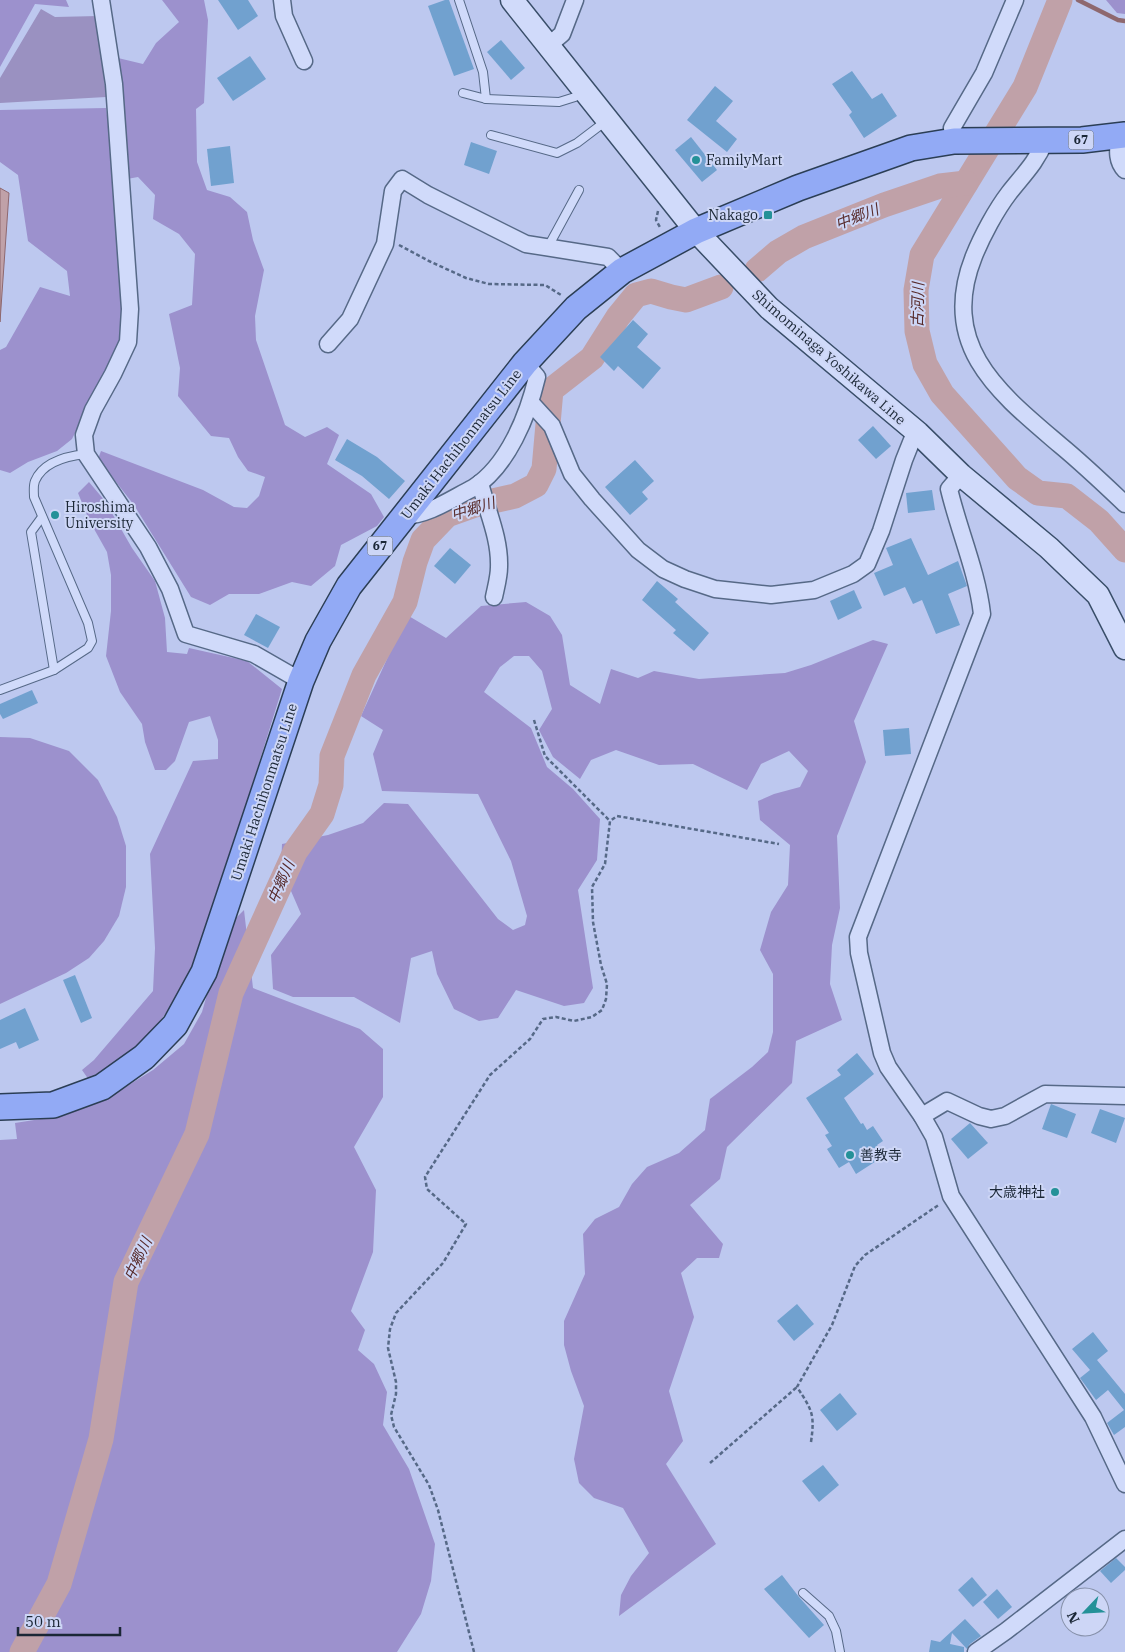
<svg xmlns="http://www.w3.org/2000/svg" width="1125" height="1652" viewBox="0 0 1125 1652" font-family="'IBM Plex Serif','Noto Sans JP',serif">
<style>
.green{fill:#9c91cd}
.cemetery{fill:#9a91c1}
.water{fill:#c0a1a8;stroke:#8e686f}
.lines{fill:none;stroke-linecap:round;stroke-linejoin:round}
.stream{stroke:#8e686f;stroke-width:4.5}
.river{stroke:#c0a1a8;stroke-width:25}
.building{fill:#71a1cf}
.lane-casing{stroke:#566987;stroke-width:10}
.street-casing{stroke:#566987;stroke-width:19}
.secondary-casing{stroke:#394e69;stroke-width:25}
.primary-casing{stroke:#2b3e55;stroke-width:28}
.path{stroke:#566987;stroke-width:2.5;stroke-dasharray:4 2.5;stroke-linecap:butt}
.lane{stroke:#d0dafa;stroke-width:8}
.street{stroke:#d0dafa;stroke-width:16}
.secondary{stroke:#d0dafa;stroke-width:22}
.primary{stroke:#92aaf5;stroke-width:25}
.poi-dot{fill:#249198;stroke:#cdd6f6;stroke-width:2}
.labels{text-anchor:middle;stroke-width:4;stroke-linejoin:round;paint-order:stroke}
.shield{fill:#cdd6f6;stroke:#505c70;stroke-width:1}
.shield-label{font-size:12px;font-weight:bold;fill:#1b2736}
.poi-label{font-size:14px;fill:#1b2736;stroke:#cdd6f6;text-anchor:start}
.street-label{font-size:14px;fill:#1b2736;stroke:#cdd6f6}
.water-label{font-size:15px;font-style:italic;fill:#572a2a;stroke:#cdd6f6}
</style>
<rect width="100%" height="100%" fill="#bdc8ef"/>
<g class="green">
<polygon points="0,0 66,0 69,7 35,4 0,67"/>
<polygon points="162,0 204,0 208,20 204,103 196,109 197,162 207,190 230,197 247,212 253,240 264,270 255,316 256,340 285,425 305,437 327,427 339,435 327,464 371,494 384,517 377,526 341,545 335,566 311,586 292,582 259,594 229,594 210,605 191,597 134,505 98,459 101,451 203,490 234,507 247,508 259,496 265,477 248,471 238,457 229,438 211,436 178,396 180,368 169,314 192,305 195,254 179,234 153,219 155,195 138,177 127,179 118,58 143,64 156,43 179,22"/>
<polygon points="1106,0 1125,0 1125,14 1117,13"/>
<polygon points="106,108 117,191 123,315 118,347 72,439 57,451 28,462 10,473 0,470 0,350 6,347 40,287 70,296 67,271 28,241 18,175 0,162 0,110"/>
<polygon points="89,482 105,501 132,548 155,581 165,618 167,652 187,654 189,648 247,661 282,689 207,930 192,968 180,994 160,1021 134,1050 89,1080 82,1070 94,1060 153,991 155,948 150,854 193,761 218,759 218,740 210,716 189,722 175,761 166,770 155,770 145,742 142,724 120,692 106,656 111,611 111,575 107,552 89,520 78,493"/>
<polygon points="526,602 550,616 562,635 570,685 600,704 611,669 638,678 654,671 699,679 785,673 811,665 873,640 888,644 854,721 866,762 837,836 840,908 832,945 830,984 842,1020 796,1041 792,1083 727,1147 720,1179 690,1205 723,1244 719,1258 697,1258 681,1273 694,1317 669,1391 683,1441 666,1464 716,1544 619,1616 621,1595 631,1576 649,1553 623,1508 594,1498 579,1483 574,1459 584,1406 571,1371 564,1345 564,1321 585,1274 583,1234 595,1219 619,1207 632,1184 647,1167 679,1153 705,1130 710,1099 752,1067 768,1052 773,1032 773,974 760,950 771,912 788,885 790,845 760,820 758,801 774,794 800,787 808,771 789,751 761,764 747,790 693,764 659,765 616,750 591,760 580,779 553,757 539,730 552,709 542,671 529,656 514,656 500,667 484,692 531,728 547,767 573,789 600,819 597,860 578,890 593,988 584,1003 564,1006 516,990 498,1018 479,1021 454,1009 437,974 432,951 411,958 400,1023 354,997 293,997 273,989 271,955 301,914 281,868 282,844 328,835 363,823 384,803 408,804 498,919 513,930 525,925 527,916 511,861 478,794 382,791 373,754 383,730 361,716 407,615 446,638 481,606"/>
<polygon points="0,737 30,738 69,751 98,780 117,817 126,846 126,887 119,916 104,941 89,958 66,973 0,1004"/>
<polygon points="244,910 253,988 360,1029 383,1049 383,1097 354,1147 376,1190 373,1252 351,1311 365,1330 358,1350 374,1364 387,1392 383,1425 409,1469 435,1544 431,1581 421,1614 397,1652 0,1652 0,1140 17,1139 15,1123 66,1115 114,1094 153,1070 184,1044 202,1012 226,928"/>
</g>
<polygon class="cemetery" points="41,9 55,17 98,16 106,97 0,103 0,78"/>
<polygon class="water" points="0,188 9,193 0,322"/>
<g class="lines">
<polyline class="stream" points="1078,0 1118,20 1125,21"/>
<g class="river">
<polyline points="1060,0 1025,87 922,255 916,290 917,331 925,364 942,394 1017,478 1038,493 1067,496 1099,521 1125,550"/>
<polyline points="757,270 778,252 804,237 884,205 940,186 966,183"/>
<polyline points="22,1652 59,1584 101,1439 126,1282 197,1134 231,993 295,852 322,814 331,785 332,756 364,675 405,602 415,562 423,540 447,515 475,505 515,496 536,485 544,469 551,390 592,358 618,317 636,295 651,291 671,297 686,300 721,287"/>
</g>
</g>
<g class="building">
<polygon points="218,0 248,0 258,16 238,30"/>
<polygon points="445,0 449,0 474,69 454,76 428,6"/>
<polygon points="501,40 525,68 511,80 487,52"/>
<polygon points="250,56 266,79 233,101 217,78"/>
<polygon points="852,71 872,99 882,93 897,116 864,138 849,115 852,112 832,84"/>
<polygon points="715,86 733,101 716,121 737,139 727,152 687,120"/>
<polygon points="691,137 717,170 702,182 675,150"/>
<polygon points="471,142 497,151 489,174 464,165"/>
<polygon points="230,146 234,183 211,186 207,149"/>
<polygon points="633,320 648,334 637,347 661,368 643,389 618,366 614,371 600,357"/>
<polygon points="873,426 891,446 876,459 858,440"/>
<polygon points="347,439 377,457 405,481 389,499 362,476 335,460"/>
<polygon points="635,460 654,481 642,492 648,499 630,515 605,487"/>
<polygon points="932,490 935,510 908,513 906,493"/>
<polygon points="911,538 928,575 958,561 967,586 948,594 960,625 936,634 922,600 913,604 905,587 884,596 874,573 893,565 886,548"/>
<polygon points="450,548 471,565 455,584 434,566"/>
<polygon points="657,581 678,599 675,602 709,633 694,651 673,633 676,630 642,600"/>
<polygon points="854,590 862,608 838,620 830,601"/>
<polygon points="256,614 280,627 268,648 244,635"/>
<polygon points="32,690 38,703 3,719 0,714 0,704"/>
<polygon points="909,728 911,754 885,756 883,730"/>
<polygon points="75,975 92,1018 81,1023 63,980"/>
<polygon points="25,1008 39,1040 19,1049 16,1042 0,1049 0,1020"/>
<polygon points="857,1053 874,1074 844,1098 861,1124 863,1123 867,1130 873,1126 883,1141 877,1145 884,1156 856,1174 849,1162 839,1168 827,1149 832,1146 825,1135 829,1133 806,1098 841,1075 837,1070"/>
<polygon points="1051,1104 1076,1114 1067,1138 1042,1129"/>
<polygon points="1100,1109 1125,1118 1116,1143 1091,1133"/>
<polygon points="970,1123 988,1143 968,1159 951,1139"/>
<polygon points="797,1304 814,1324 794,1341 777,1321"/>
<polygon points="1093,1332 1108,1351 1097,1360 1125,1394 1125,1427 1114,1435 1107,1423 1124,1410 1108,1390 1096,1400 1080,1378 1090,1370 1072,1349"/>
<polygon points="840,1393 857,1414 837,1431 820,1410"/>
<polygon points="823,1465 839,1485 819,1502 802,1481"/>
<polygon points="1116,1558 1125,1567 1125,1570 1111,1583 1100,1571"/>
<polygon points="782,1575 799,1597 824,1625 809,1638 764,1589"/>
<polygon points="972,1577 987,1595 973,1607 958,1590"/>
<polygon points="997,1589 1012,1607 998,1619 983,1602"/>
<polygon points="965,1619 981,1636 970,1644 967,1649 952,1633 950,1644 964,1647 964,1652 929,1652 931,1640 940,1642"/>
</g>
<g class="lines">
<defs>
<g id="lane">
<polyline points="459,0 483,72 486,99"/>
<polyline points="463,93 486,99 559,102 575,97 582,91"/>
<polyline points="491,135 557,153 577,143 606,121"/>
<polyline points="548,247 579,190"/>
<polyline points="42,517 31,532 54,670"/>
<path d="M0,690L54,670L88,648L92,641L88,623L34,497C34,493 33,486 35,481C43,462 67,456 86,454"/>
<polyline points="803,1593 829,1616 836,1631 840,1652"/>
</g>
<g id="street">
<polyline points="101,0 114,84 130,309 128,342 113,374 93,410 84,435 86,454 148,547 170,589 186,634 254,654 301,681"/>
<polyline points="282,0 284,16 304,61"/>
<polyline points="549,45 562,34 575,0"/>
<path d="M1119,137C1118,149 1116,161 1125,170"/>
<polyline points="954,141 952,128 984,73 1015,0"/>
<path d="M1045,141C1036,163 1023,175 1009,193C996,210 982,236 974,256C938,346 999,393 1060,445C1083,464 1104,484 1125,504"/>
<polyline points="328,344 350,319 385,244 393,191 402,179 428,195 526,244 608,257 622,271"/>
<polyline points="531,403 552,426 572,474 592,499 638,550 663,569 685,579 715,589 771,595 814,590 853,574 867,564 881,531 904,460 912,440 918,433"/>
<path d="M961,475L949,489C959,531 977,571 982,614L858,937L859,953L882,1053L888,1067L922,1116L934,1137L951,1196L1093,1417L1125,1484"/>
<path d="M480,483C487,511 500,538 499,567C499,577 496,587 494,597"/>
<path d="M404,516C429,515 451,499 473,488C508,466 528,415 537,377L525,363"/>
<polyline points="922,1116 947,1101 979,1116 991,1119 1005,1116 1045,1094 1125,1096"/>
<polyline points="976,1652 1006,1631 1125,1539"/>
</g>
<polyline id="secondary" points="512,0 696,231 769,308 918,433 961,475 1049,548 1098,595 1125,648"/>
<polyline id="primary" points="0,1107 53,1105 102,1087 144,1057 175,1025 204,972 301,681 318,641 349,586 525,363 576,308 622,271 696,231 798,188 911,148 954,141 1082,140 1125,135"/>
</defs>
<use href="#lane" class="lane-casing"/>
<use href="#street" class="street-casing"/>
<use href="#secondary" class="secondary-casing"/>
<use href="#primary" class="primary-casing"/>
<g class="path">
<polyline points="658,211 656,220 661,229"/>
<polyline points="399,245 429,261 466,278 489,284 545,285 561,295"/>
<polyline points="534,720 545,756 610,821"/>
<path d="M811,1442C815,1414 812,1410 797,1387L832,1325L855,1266L865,1255L940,1204"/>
<polyline points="710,1463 797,1387"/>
<polyline points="474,1652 438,1510 429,1485 394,1427 391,1415 396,1394 396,1382 388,1348 390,1329 396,1313 443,1263 466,1224 427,1189 425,1177 490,1075 530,1039 543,1019 556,1017 574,1021 592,1017 602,1010 606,999 607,984 601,965 593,922 592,887 605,864 610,821 617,816 779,844"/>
</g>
<use href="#lane" class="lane"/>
<use href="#street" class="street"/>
<use href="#secondary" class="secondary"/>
<use href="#primary" class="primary"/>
</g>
<g class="poi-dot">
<circle cx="696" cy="160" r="5"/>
<rect x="763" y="210" width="10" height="10" rx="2.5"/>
<circle cx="55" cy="515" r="5"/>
<circle cx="850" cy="1155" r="5"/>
<circle cx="1055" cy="1192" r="5"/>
</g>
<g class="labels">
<g class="shield">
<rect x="1068.5" y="130.5" width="25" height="19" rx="4"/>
<rect x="367.5" y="536.5" width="25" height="19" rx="4"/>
</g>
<g class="shield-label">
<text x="1081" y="144">67</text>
<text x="380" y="550">67</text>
</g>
<g class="poi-label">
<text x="706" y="165">FamilyMart</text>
<text x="758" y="220" text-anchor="end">Nakago</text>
<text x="65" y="512">Hiroshima<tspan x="65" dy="16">University</tspan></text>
<text x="860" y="1160">善教寺</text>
<text x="1045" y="1197" text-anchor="end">大歳神社</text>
</g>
<g class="street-label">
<text transform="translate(829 357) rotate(41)" y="5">Shimominaga Yoshikawa Line</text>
<text transform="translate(461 444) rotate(-52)" y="5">Umaki Hachihonmatsu Line</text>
<text transform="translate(264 792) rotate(-72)" y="5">Umaki Hachihonmatsu Line</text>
</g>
<g class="water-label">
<text transform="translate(857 217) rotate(-21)" y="5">中郷川</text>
<text transform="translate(918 305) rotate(-89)" y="5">古河川</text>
<text transform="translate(473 509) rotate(-17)" y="5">中郷川</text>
<text transform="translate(281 882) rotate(-66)" y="5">中郷川</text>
<text transform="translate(138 1259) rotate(-65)" y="5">中郷川</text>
</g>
</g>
<g transform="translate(1085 1612) rotate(245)"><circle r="24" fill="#cdd6f6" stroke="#8690a9"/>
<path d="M0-4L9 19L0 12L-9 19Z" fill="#249198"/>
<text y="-8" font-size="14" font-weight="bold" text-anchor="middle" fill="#1b2736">N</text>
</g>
<path d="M18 1627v8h102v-8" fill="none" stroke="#1b2736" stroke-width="2.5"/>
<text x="25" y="1627" font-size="15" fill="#1b2736" stroke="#cdd6f6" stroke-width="4" paint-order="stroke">50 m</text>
</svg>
